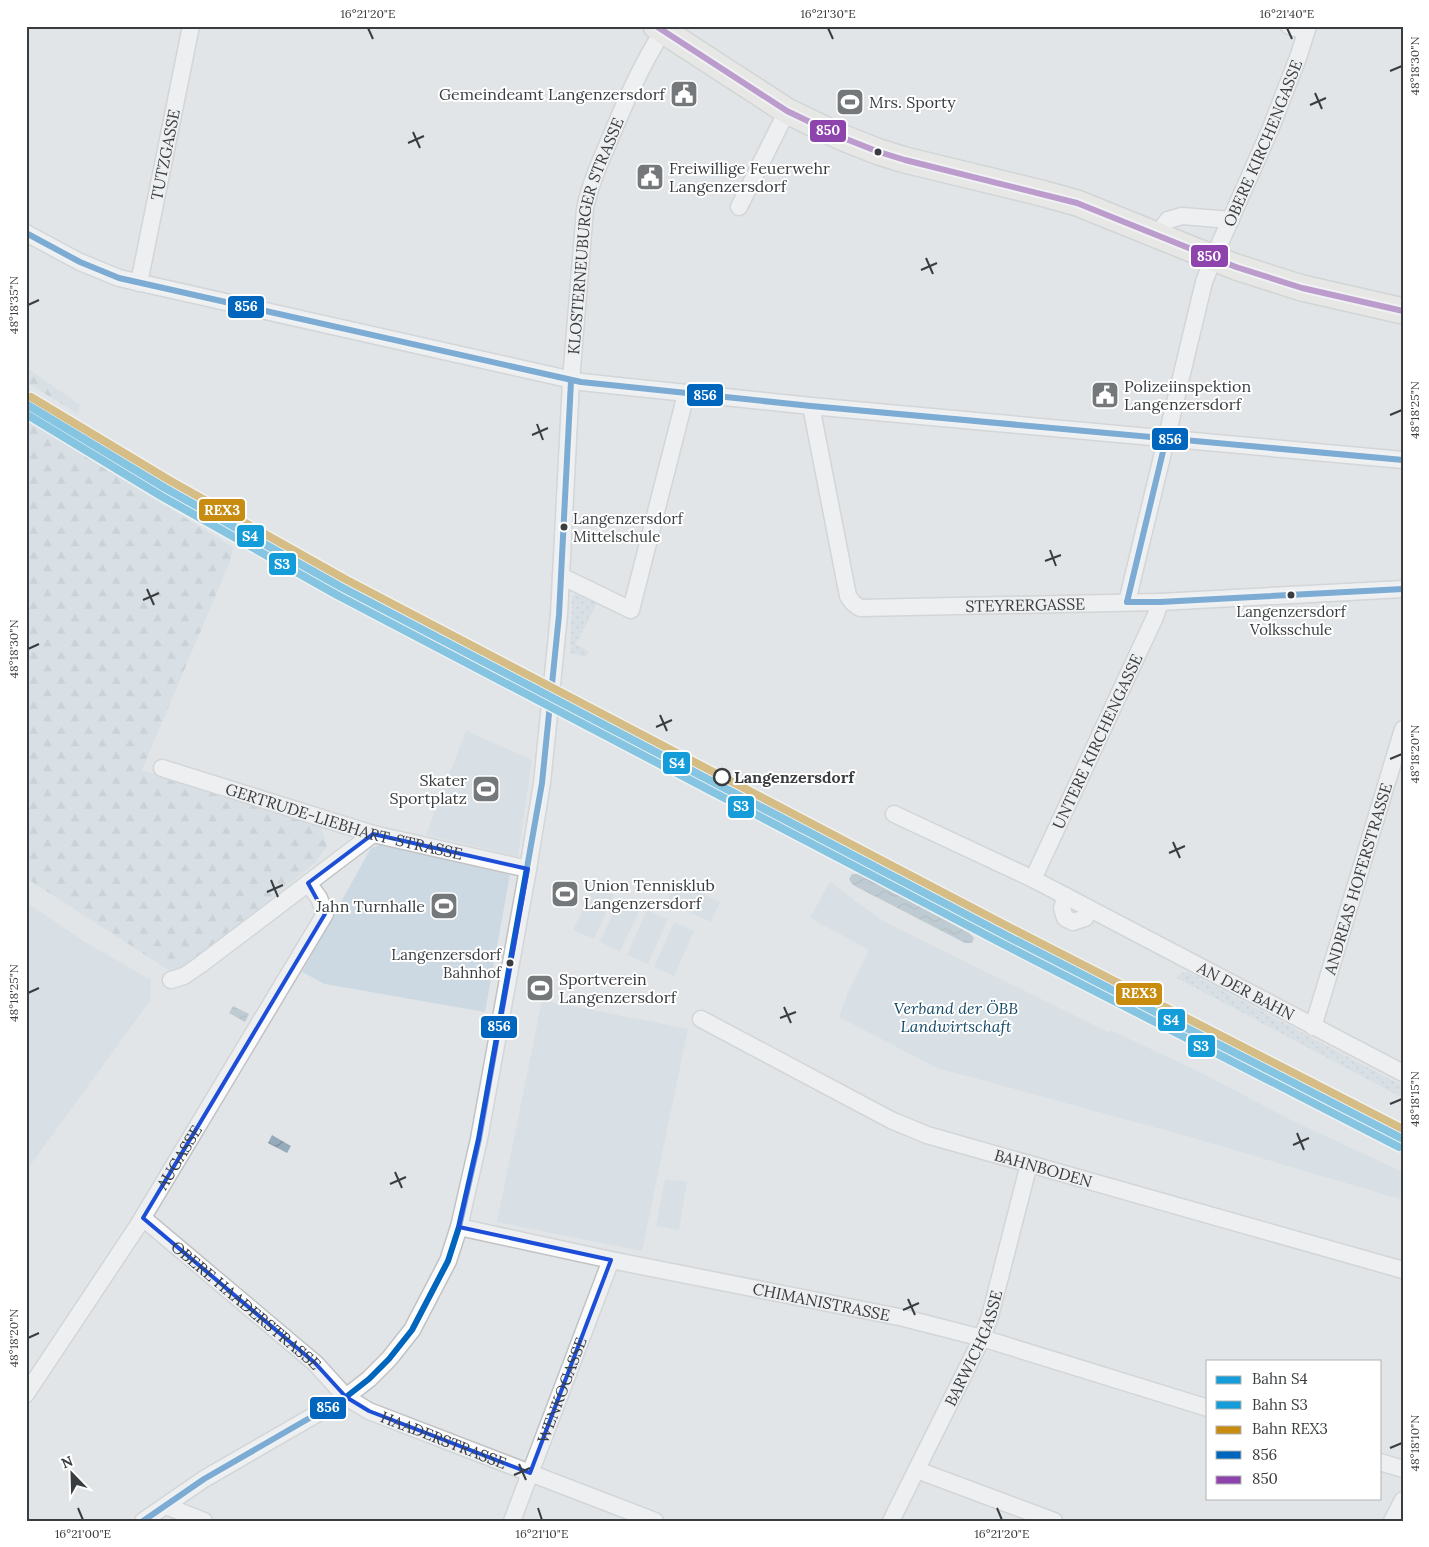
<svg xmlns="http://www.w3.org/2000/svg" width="1429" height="1547" viewBox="0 0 1429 1547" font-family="Lora,serif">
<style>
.grass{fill:url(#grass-dots)}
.forest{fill:url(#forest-firs)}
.garden{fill:#ccd9e2}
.water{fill:url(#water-waves)}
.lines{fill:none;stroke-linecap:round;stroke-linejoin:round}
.minor-casing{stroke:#c0c2c4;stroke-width:19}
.primary-casing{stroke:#bec0c1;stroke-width:28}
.minor{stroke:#fbfbfb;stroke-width:16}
.primary{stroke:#edeae4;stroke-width:25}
.bus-1-casing{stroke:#fff;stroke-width:10}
.bus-2-casing{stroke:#fff;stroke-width:10}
.bus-1{stroke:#0065bd;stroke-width:6}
.bus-2{stroke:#8e44ad;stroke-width:6}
.rail-1-casing{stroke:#fff;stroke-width:11}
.rail-2-casing{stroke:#fff;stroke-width:11}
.rail-3-casing{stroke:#fff;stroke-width:11}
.rail-1{stroke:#159dd9;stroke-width:8}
.rail-2{stroke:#159dd9;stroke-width:8}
.rail-3{stroke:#c88c10;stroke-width:8}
.marked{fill:none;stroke:#1d4ed8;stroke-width:4;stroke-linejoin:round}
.ticks{fill:none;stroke:#3a3d3f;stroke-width:2}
.bus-dot{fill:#3a3d3f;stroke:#fff;stroke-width:2}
.stop-dot{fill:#fff;stroke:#3a3d3f;stroke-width:2.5}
.labels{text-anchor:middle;stroke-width:4;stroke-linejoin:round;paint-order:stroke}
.bus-label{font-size:15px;fill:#3a3d3f;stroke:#fff;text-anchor:start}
.poi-label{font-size:16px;fill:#3a3d3f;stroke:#fff;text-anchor:start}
.street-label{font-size:16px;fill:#3a3d3f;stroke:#fff}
.stop-label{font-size:16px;font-weight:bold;fill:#3a3d3f;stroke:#fff;text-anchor:start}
.park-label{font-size:16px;font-style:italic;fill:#154967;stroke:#fff}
.line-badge{stroke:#fff;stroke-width:2}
.badge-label{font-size:14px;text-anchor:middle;font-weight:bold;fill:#fff}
.neatline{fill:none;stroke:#3a3d3f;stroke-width:2}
.ticks-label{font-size:12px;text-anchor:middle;fill:#3a3d3f}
</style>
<defs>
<pattern id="grass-dots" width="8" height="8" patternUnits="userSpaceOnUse" patternTransform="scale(1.25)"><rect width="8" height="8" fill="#ccd9e2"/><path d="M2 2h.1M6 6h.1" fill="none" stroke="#b0bbc3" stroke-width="1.8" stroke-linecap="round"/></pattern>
<pattern id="forest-firs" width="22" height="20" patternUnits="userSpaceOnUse" patternTransform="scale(1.25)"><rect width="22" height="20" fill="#ccd9e2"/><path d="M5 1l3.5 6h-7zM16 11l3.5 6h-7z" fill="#b0bbc3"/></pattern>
<pattern id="water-waves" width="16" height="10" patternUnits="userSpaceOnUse" patternTransform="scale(1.25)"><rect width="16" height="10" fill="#96abba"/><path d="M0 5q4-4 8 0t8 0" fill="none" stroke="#7b8c99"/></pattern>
</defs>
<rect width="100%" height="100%" fill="#e2e5e7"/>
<g class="grass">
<polygon points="575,594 579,594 597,603 576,644 589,651 586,657 570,653 572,596"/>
<polygon points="1188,972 1403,1086 1403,1098 1177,978 1181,973"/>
</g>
<g class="forest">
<polygon points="26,367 80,405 78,414 26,382"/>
<polygon points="26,416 91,456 94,462 233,547 231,559 142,770 321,826 327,846 316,862 184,970 170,971 26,878"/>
</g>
<g class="garden">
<polygon points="466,731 532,760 518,857 426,835"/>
<polygon points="383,844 510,875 485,1012 325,984 302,972 371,848"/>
<polygon points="676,881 720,902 711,922 667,902"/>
<polygon points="830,881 854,900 885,922 1108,1032 1110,1030 1200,1072 1293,1121 1403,1172 1403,1200 1190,1137 937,1068 839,1017 848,992 869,950 810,918"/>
<polygon points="594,886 614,895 594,939 573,930"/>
<polygon points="620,898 641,907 620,952 600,942"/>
<polygon points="26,902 85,942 151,980 150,1001 26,1171"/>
<polygon points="647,910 668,919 648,964 627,955"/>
<polygon points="674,922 694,931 674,976 654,967"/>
<polygon points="542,1000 688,1029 642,1251 497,1222"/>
<polygon points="665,1179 687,1182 679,1230 656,1226"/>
</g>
<g class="water">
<polygon points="852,874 859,874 969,933 974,938 972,943 965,943 853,885 849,879"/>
<polygon points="233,1006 249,1014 245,1022 229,1013"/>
<polygon points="272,1135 291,1146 287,1153 268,1143"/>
</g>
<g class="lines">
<defs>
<g id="minor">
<polyline points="1289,26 1306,31"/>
<polyline points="739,207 787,111"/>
<polyline points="26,233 80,262 119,278 581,382 811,406 1403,460"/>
<polyline points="1157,235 1168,220 1182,216 1231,220"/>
<path id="s1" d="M139,283L191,26"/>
<path id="s2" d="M811,406L848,596L853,603L860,608L1160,602L1403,589"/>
<polyline points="561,576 631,610 686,394"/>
<path id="s3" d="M1127,602L1204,282L1213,259L1270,130L1299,55L1308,26"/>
<path id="s4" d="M162,768L373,834L528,869"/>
<path id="s5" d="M894,814L1033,879L1403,1073"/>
<path id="s6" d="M1033,879L1155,617L1160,602"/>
<polyline points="1066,896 1062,908 1065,918 1073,922 1085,918 1088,908"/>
<polyline points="171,980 184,976 200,965 373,834"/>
<path id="s7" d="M701,1019L891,1120L927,1135L1403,1270"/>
<path id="s8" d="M1313,1027L1403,729"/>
<path id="s9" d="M143,1218L315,1363L346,1397L369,1411L655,1521"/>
<path id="s10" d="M459,1227L611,1260L904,1318L982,1338L1208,1408"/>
<path id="s11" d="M26,1394L137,1227L325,914L319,898L308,883"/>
<polyline points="1380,1462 1403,1469"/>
<polyline points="917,1470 1054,1521"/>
<polyline points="166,1506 204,1521"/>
<path id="s12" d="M143,1521L204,1479L346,1397L369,1379L389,1359L412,1330L448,1261L459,1227L479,1139L528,869L542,783L559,615L571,381L585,209C590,184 600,162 610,139C625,102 641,65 663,31"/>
<path id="s13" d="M512,1521L611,1260"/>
<path id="s14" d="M891,1521L982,1338L990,1316L1029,1164"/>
<polyline points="1392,1521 1403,1500"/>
</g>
<polyline id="primary" points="656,26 787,111 841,137 879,152 905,160 1041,193 1077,203 1236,267 1302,288 1403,311"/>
</defs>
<use href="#minor" class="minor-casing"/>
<use href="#primary" class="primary-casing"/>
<use href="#minor" class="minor"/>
<use href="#primary" class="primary"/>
<defs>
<g id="bus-1">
<polyline points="26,233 80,262 119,278 581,382 811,406 1403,460"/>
<polyline points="1127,602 1160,602 1403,589"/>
<polyline points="1127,602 1166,439"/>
<polyline points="143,1521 204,1479 346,1397 369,1379 389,1359 412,1330 448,1261 459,1227 479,1139 542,783 559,615 571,381"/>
</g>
<polyline id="bus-2" points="656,26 787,111 841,137 879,152 905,160 1077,203 1236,267 1302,288 1403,311"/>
</defs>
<use href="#bus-1" class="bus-1-casing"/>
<use href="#bus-2" class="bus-2-casing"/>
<use href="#bus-1" class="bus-1"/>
<use href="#bus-2" class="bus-2"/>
<defs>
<polyline id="rail-1" points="26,404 165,488 341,587 1007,936 1403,1139"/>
<polyline id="rail-2" points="26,414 161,496 337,595 1003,944 1399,1147"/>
<polyline id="rail-3" points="31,397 169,480 345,579 1011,928 1403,1129"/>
</defs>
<use href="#rail-1" class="rail-1-casing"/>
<use href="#rail-2" class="rail-2-casing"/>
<use href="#rail-3" class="rail-3-casing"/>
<use href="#rail-1" class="rail-1"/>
<use href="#rail-2" class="rail-2"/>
<use href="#rail-3" class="rail-3"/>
</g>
<path d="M0 0H1429V1547H0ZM373,834L528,869L479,1139L459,1227L611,1260L530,1473L369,1411L346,1397L315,1363L143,1218L325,914L308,883Z" fill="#e2e5e7" fill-opacity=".55" fill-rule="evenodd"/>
<path class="marked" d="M373,834L528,869L479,1139L459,1227L611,1260L530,1473L369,1411L346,1397L315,1363L143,1218L325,914L308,883Z"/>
<path class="ticks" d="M368,28L373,39M828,28L833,39M1287,28L1292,39M1390,71L1402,66M1315,93L1322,109M1310,105L1326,98M413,132L420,148M408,143L424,136M926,258L933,274M921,270L937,263M28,305L39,300M1390,415L1402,410M537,424L543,440M532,435L548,428M1050,550L1056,566M1045,561L1061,555M147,589L154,605M143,600L159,593M28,649L39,644M660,715L667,731M656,727L672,720M1390,759L1402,754M1173,842L1180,858M1169,853L1185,846M271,880L278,897M267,892L283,885M28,993L39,988M784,1007L791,1023M780,1018L796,1012M1390,1104L1402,1099M1297,1133L1304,1150M1293,1145L1309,1138M395,1172L402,1188M390,1184L406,1177M908,1299L915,1315M903,1310L919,1303M28,1338L39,1333M1390,1448L1402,1443M519,1464L526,1480M514,1475L530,1468M78,1508L83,1520M538,1508L542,1520M997,1508L1002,1520"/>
<defs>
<symbol id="civic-square" viewBox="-11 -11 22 22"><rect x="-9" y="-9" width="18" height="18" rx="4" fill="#75787a" stroke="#fff"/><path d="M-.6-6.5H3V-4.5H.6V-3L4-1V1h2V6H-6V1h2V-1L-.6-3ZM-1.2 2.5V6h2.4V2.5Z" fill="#fff"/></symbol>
<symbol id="stadium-square" viewBox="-11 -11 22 22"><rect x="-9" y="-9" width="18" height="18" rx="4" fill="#75787a" stroke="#fff"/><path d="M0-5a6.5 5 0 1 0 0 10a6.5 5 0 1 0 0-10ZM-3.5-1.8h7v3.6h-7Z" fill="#fff"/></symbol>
</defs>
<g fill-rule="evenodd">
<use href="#civic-square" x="668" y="78" width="32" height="32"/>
<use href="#stadium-square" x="834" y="86" width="32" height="32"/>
<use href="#civic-square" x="634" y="161" width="32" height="32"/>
<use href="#civic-square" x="1089" y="379" width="32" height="32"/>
<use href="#stadium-square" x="470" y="773" width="32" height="32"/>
<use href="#stadium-square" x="549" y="878" width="32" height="32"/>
<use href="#stadium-square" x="428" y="890" width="32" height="32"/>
<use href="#stadium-square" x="524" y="972" width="32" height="32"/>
</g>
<g class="bus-dot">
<circle cx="878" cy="152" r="4.5"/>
<circle cx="564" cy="527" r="4.5"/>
<circle cx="1291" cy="595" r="4.5"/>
<circle cx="510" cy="963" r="4.5"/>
</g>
<circle class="stop-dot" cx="722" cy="777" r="8"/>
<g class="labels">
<g class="bus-label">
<text x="573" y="524">Langenzersdorf<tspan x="573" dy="18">Mittelschule</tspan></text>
<text x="1291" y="617" text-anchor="middle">Langenzersdorf<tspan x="1291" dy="18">Volksschule</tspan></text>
<text x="501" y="960" text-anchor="end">Langenzersdorf<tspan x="501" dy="18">Bahnhof</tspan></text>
</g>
<g class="poi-label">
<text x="665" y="100" text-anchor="end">Gemeindeamt Langenzersdorf</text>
<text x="869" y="108">Mrs. Sporty</text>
<text x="669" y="174">Freiwillige Feuerwehr<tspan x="669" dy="18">Langenzersdorf</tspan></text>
<text x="1124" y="392">Polizeiinspektion<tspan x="1124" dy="18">Langenzersdorf</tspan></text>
<text x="467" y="786" text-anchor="end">Skater<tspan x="467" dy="18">Sportplatz</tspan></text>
<text x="584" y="891">Union Tennisklub<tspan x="584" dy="18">Langenzersdorf</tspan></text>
<text x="425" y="912" text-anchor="end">Jahn Turnhalle</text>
<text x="559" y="985">Sportverein<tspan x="559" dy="18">Langenzersdorf</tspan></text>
</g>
<g class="street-label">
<text dy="6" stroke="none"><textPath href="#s3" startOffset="480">OBERE KIRCHENGASSE</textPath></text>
<text dy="6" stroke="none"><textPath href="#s1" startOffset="131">TUTZGASSE</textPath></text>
<text dy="6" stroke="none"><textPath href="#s12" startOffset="1449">KLOSTERNEUBURGER STRASSE</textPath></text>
<text dy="6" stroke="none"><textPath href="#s2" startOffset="376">STEYRERGASSE</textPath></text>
<text dy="6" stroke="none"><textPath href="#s6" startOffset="152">UNTERE KIRCHENGASSE</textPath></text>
<text dy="6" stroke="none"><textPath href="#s4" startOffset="190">GERTRUDE-LIEBHART-STRASSE</textPath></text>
<text dy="6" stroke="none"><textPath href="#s8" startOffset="155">ANDREAS HOFERSTRASSE</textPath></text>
<text dy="6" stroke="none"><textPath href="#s5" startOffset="394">AN DER BAHN</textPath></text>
<text dy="6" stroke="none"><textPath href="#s11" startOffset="282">AUGASSE</textPath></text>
<text dy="6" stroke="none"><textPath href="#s7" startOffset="375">BAHNBODEN</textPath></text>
<text dy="6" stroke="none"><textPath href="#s10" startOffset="370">CHIMANISTRASSE</textPath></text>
<text dy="6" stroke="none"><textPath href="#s9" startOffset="135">OBERE HAADERSTRASSE</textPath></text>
<text dy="6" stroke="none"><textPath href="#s14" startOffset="192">BARWICHGASSE</textPath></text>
<text dy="6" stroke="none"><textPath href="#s13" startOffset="140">WENKOGASSE</textPath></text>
<text dy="6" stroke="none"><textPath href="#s9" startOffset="378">HAADERSTRASSE</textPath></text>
</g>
<g class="stop-label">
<text x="734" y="783">Langenzersdorf</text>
</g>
<g class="park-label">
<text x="956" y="1014">Verband der ÖBB<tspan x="956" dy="18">Landwirtschaft</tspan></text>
</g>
</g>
<g class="line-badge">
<rect x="809" y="119" width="38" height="24" rx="5" fill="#8e44ad"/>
<rect x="1190" y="244" width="39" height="24" rx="5" fill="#8e44ad"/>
<rect x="227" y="295" width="38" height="24" rx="5" fill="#0065bd"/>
<rect x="686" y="383" width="38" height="24" rx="5" fill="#0065bd"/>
<rect x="1151" y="427" width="38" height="24" rx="5" fill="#0065bd"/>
<rect x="198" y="498" width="48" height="24" rx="5" fill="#c88c10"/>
<rect x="236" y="524" width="29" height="24" rx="5" fill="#159dd9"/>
<rect x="268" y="552" width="29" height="24" rx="5" fill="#159dd9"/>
<rect x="662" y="751" width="29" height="24" rx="5" fill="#159dd9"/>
<rect x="727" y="795" width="28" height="24" rx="5" fill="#159dd9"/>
<rect x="1115" y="982" width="48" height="24" rx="5" fill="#c88c10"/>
<rect x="1157" y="1008" width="29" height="24" rx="5" fill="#159dd9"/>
<rect x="480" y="1015" width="38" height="24" rx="5" fill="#0065bd"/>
<rect x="1187" y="1034" width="29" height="24" rx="5" fill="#159dd9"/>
<rect x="309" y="1396" width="38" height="24" rx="5" fill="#0065bd"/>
</g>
<g class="badge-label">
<text x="828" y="135">850</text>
<text x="1209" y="261">850</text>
<text x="246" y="311">856</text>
<text x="705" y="400">856</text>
<text x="1170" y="444">856</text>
<text x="222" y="515">REX3</text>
<text x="250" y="541">S4</text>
<text x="282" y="569">S3</text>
<text x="677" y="768">S4</text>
<text x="741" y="811">S3</text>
<text x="1139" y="998">REX3</text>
<text x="1171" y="1025">S4</text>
<text x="499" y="1031">856</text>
<text x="1201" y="1051">S3</text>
<text x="328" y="1412">856</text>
</g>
<rect width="1429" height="1547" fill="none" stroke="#ffffff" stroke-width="55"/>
<rect x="1206" y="1360" width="175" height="140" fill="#ffffff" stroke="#b0b1b2"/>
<rect x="1216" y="1376" width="25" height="8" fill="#159dd9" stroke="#b0b1b2"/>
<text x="1252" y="1384" font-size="15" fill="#3a3d3f">Bahn S4</text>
<rect x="1216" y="1401" width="25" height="8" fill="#159dd9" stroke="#b0b1b2"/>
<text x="1252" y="1410" font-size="15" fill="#3a3d3f">Bahn S3</text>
<rect x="1216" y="1426" width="25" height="8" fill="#c88c10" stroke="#b0b1b2"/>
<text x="1252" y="1434" font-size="15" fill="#3a3d3f">Bahn REX3</text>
<rect x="1216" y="1451" width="25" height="8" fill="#0065bd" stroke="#b0b1b2"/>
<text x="1252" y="1460" font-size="15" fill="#3a3d3f">856</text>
<rect x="1216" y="1476" width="25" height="8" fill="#8e44ad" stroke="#b0b1b2"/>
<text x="1252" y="1484" font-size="15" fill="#3a3d3f">850</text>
<g transform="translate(72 1474) rotate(337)" stroke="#ffffff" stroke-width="4" paint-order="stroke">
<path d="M0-4L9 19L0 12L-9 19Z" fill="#3a3d3f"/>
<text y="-8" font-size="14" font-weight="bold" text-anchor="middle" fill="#3a3d3f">N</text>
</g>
<rect x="28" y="28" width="1374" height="1492" class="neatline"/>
<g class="ticks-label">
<text x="368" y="18">16°21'20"E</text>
<text x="828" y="18">16°21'30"E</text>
<text x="1287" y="18">16°21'40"E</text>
<text transform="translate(1415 66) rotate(-90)" y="4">48°18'30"N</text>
<text transform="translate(14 305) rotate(-90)" y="4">48°18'35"N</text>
<text transform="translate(1415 410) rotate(-90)" y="4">48°18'25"N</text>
<text transform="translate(14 649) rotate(-90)" y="4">48°18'30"N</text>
<text transform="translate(1415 754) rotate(-90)" y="4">48°18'20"N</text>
<text transform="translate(14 993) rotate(-90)" y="4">48°18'25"N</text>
<text transform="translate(1415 1099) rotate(-90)" y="4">48°18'15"N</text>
<text transform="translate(14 1338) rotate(-90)" y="4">48°18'20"N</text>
<text transform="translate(1415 1443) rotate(-90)" y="4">48°18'10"N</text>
<text x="83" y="1538">16°21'00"E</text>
<text x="542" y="1538">16°21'10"E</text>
<text x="1002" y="1538">16°21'20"E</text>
</g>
</svg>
